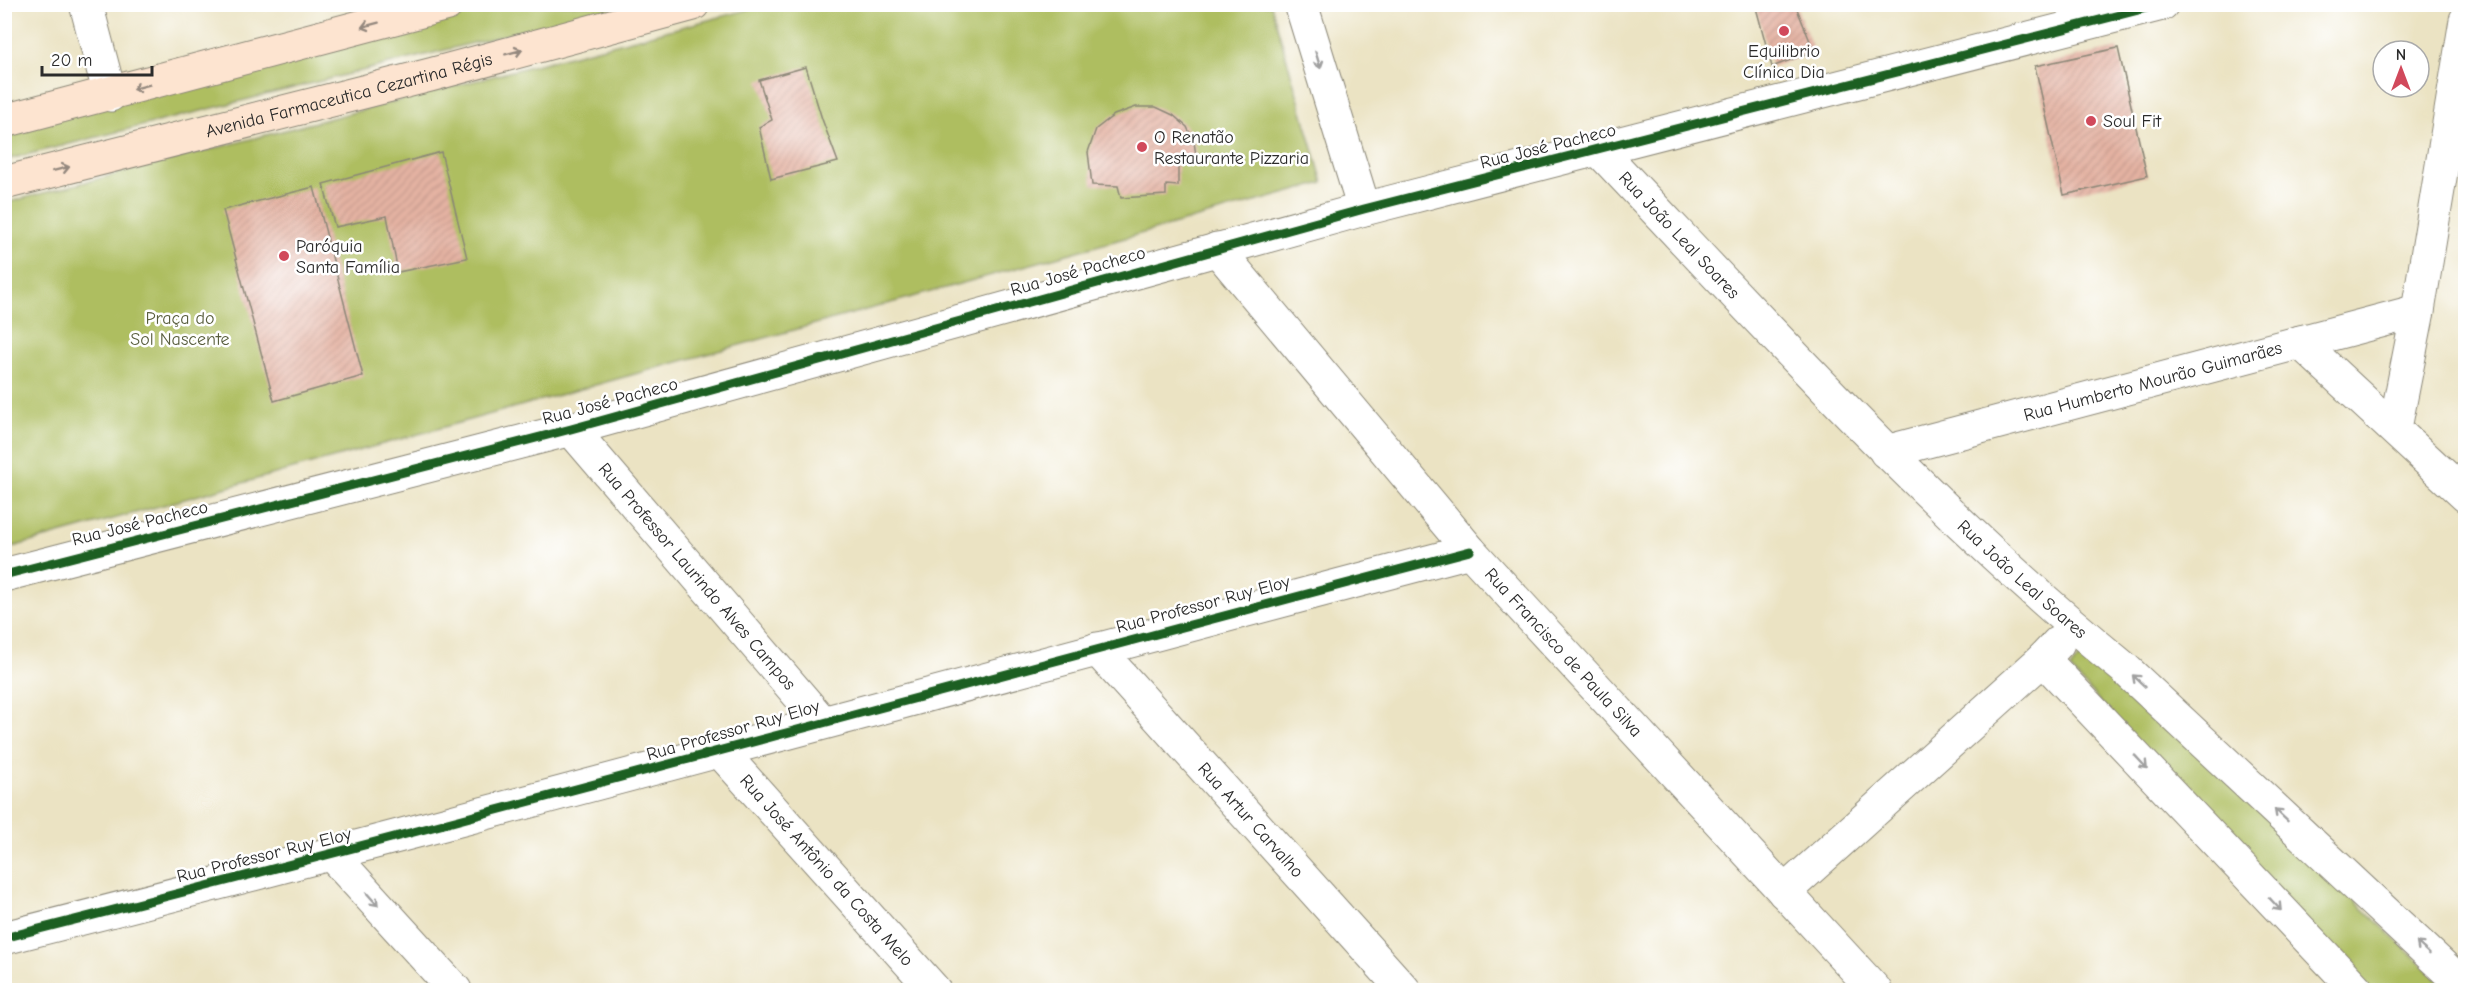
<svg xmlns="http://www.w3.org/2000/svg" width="2470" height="995" viewBox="0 0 2470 995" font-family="'Comic Neue',sans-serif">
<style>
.green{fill:#aebe61;stroke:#6c7446;stroke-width:1.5}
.building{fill:url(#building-hatch)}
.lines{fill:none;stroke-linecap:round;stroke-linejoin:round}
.street-casing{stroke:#8b8777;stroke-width:35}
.secondary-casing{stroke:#8b8777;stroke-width:35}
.street{stroke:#fff;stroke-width:33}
.secondary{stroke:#fde4d0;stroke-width:33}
.cycleway-casing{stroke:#fff;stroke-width:13}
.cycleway{stroke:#1b5e20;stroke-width:9}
.oneway{stroke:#94887e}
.oneway2{stroke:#a0a0a0}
.poi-dot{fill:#d1495b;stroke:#fff;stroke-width:2}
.labels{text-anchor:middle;stroke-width:5;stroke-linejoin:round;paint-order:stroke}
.poi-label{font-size:18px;fill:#2b2b2b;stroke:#fff;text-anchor:start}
.street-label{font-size:18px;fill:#2b2b2b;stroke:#fff}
.park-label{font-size:18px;fill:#595e3e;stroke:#fff}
</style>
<defs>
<pattern id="building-hatch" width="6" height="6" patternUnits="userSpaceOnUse" patternTransform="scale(1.5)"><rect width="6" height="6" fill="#e4b2a2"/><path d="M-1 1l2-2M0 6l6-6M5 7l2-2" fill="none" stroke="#c4998c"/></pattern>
</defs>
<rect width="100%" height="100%" fill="#fff"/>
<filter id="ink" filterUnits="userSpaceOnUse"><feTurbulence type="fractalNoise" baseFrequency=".0167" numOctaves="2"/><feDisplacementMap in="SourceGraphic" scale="12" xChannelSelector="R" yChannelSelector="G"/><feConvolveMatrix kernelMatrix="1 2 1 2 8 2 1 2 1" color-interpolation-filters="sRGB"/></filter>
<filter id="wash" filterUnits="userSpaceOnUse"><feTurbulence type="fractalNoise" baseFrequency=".008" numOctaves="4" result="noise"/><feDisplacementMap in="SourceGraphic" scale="24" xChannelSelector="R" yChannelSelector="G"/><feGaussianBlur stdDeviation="1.35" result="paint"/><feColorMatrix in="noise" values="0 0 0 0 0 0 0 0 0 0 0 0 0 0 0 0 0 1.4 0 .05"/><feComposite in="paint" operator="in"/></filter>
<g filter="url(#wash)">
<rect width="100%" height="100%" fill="#ebe3c3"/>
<g class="green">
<polygon points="487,5 625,5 5,160 5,131"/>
<polygon points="766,5 1271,5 1323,183 5,549 5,203"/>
<polygon points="2087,647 2449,990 2363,990 2070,669"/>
</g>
<g id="blocks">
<g class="building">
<polygon points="1755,4 1795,4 1814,51 1772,67"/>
<polygon points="2118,48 2147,176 2064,195 2035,66"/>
<polygon points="806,67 822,119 838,162 771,179 759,127 772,120 759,80"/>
<polygon points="1136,107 1156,107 1173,115 1187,127 1194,142 1197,162 1178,161 1178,186 1166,185 1166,195 1121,198 1118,186 1092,185 1088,152 1096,129 1114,115"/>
<polygon points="441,152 467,258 398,272 387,216 335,227 323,184"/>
<polygon points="314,187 363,376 274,401 223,210"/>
</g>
</g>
</g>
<g filter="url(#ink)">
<use href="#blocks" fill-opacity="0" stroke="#8b8777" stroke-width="1.5"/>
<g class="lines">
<defs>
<g id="street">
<polyline points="86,4 110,95"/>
<polyline points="1301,4 1364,209"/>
<path id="s1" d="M1599,150C1768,328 1933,512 2124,668L2466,988"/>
<path id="s2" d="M1217,249L1470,551L1875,990"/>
<polyline points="2300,342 2466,496"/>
<polyline points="2395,428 2418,311 2466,20"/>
<path id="s3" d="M571,429L822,722"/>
<path id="s4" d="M1886,452L2418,311"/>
<polyline points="4,575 571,429 1364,209 2162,4"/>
<path id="s5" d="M1097,649L1404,990"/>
<polyline points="2043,659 2357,990"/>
<path id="s6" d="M720,751L934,990"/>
<polyline points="332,855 455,990"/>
<polyline points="1784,892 2043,659 2058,643"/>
<path d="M4,938C494,814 981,679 1470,551"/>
</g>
<g id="secondary">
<polyline points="4,121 447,4"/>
<path id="s7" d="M4,183L430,75L693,4"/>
</g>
</defs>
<use href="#street" class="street-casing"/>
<use href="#secondary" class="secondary-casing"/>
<use href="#street" class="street"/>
<use href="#secondary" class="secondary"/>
<defs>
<g id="cycleway">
<polyline points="4,575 571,429 1364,209 2162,4"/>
<path d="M4,938C494,814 981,679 1470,551"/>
</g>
</defs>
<use href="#cycleway" class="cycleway-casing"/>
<use href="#cycleway" class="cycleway"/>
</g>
<defs><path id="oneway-shaft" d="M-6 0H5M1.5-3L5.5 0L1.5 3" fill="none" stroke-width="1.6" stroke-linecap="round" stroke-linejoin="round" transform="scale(1.5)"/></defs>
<g class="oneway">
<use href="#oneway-shaft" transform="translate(370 25) rotate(165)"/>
<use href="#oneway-shaft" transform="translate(514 52) rotate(-15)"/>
<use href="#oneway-shaft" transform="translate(141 87) rotate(165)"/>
<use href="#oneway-shaft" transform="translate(61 169) rotate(-14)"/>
</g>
<g class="oneway2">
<use href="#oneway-shaft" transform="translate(1318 60) rotate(73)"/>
<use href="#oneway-shaft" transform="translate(2139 681) rotate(-137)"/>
<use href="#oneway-shaft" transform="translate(2141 762) rotate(47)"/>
<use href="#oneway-shaft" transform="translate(2281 815) rotate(-137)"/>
<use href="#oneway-shaft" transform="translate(372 899) rotate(48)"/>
<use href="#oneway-shaft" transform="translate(2275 904) rotate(47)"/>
<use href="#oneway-shaft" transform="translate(2423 948) rotate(-137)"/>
</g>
</g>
<g class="poi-dot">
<circle cx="1784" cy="31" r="6"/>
<circle cx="2091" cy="121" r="6"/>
<circle cx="1142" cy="147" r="6"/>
<circle cx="284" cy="256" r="6"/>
</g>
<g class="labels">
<g class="poi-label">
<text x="1784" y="57" text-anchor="middle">Equilibrio<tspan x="1784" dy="21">Clínica Dia</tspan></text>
<text x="2103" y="127">Soul Fit</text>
<text x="1154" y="143">O Renatão<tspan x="1154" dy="21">Restaurante Pizzaria</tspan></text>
<text x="296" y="252">Paróquia<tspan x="296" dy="21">Santa Família</tspan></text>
</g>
<g class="street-label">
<text dy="6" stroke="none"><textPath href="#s7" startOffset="356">Avenida Farmaceutica Cezartina Régis</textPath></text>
<text transform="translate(1548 146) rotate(-14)" y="6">Rua José Pacheco</text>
<text dy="6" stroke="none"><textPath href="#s1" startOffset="117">Rua João Leal Soares</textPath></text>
<text transform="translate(1078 271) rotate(-16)" y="6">Rua José Pacheco</text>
<text dy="6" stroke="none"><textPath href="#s4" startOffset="276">Rua Humberto Mourão Guimarães</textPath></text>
<text transform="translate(610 401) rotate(-15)" y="6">Rua José Pacheco</text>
<text transform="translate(140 523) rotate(-14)" y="6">Rua José Pacheco</text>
<text dy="6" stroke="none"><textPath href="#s3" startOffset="194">Rua Professor Laurindo Alves Campos</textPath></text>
<text dy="6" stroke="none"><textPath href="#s1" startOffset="603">Rua João Leal Soares</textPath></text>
<text transform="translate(1203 604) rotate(-15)" y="6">Rua Professor Ruy Eloy</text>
<text dy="6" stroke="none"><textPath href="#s2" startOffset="532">Rua Francisco de Paula Silva</textPath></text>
<text transform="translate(733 730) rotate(-16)" y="6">Rua Professor Ruy Eloy</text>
<text dy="6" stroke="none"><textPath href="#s5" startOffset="230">Rua Artur Carvalho</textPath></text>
<text transform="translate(264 855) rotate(-14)" y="6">Rua Professor Ruy Eloy</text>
<text dy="6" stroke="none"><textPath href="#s6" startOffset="160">Rua José Antônio da Costa Melo</textPath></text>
</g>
<g class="park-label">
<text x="180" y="324">Praça do<tspan x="180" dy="21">Sol Nascente</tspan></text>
</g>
</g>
<rect width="2470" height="995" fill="none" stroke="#fff" stroke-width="24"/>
<g transform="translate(2401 69)"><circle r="28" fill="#ffffff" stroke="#aaaaaa" stroke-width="1.5"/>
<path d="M0-4.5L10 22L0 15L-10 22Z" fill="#d1495b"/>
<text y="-9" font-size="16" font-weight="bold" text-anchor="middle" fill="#2b2b2b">N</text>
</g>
<path d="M42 66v9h110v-9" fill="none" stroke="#2b2b2b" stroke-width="3"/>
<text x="51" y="66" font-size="18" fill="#2b2b2b" stroke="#ffffff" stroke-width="4.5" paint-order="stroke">20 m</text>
</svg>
